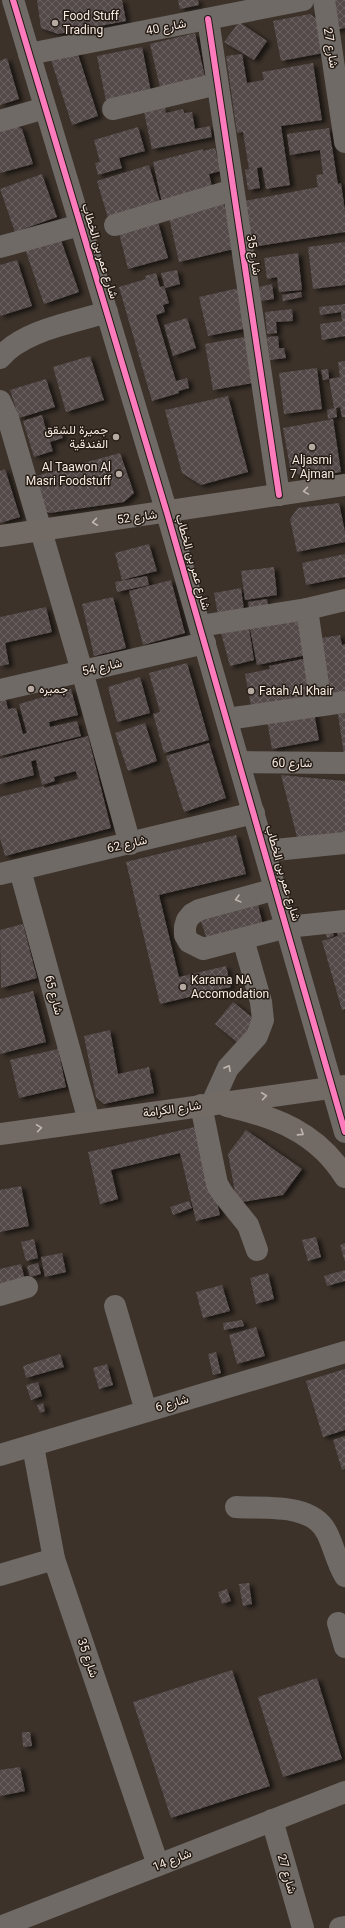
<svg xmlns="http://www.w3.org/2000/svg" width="345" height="1928" viewBox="0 0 345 1928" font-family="Roboto,Vazirmatn,sans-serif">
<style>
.building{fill:url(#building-cross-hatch);filter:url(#shadow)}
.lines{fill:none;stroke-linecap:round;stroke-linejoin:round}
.minor{stroke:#6f6a66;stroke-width:22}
.major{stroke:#726a65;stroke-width:22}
.cycleway-casing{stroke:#241b14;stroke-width:8}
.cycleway{stroke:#fd7abc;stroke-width:6}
.oneway{stroke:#c2b7b0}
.oneway2{stroke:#c1b7b0}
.poi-dot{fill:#b6aaa2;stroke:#241b14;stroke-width:1.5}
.labels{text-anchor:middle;stroke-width:3;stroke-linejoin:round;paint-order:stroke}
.poi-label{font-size:12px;fill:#f8ebe2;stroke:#241b14;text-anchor:start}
.street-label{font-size:12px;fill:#f8ebe2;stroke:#241b14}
</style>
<defs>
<pattern id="building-cross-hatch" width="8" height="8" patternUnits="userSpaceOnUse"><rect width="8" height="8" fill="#534948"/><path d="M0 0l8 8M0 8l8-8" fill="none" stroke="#6c6362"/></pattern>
<filter id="shadow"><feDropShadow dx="4.5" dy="2.5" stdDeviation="2" flood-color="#0009"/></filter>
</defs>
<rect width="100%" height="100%" fill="#3c322a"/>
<g class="building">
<polygon points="37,0 122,0 126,21 58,34 41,28"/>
<polygon points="178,0 198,0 199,5 180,9"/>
<polygon points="328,0 345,0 345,28 333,30"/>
<polygon points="310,14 318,20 323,53 281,61 273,21"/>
<polygon points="239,22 267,41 254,60 224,42"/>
<polygon points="195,33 206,81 161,92 150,44"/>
<polygon points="142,47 151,92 106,101 97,56"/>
<polygon points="76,48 98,116 72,125 50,57"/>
<polygon points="242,54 247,83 264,80 262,72 313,63 322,120 281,126 290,185 266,189 262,167 257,168 260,188 248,190 245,170 249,169 243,132 237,133 226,56"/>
<polygon points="7,58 19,99 0,105 0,61"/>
<polygon points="165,108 166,113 183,109 184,113 192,112 195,129 210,126 212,137 152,149 144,112"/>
<polygon points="13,123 22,129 33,164 0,173 0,128"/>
<polygon points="138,127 145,151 119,158 122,168 98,175 95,163 100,162 94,140"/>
<polygon points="329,128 336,172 338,184 341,183 345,211 345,232 253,247 245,201 318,187 316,175 323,174 320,150 290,155 287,134"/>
<polygon points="215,148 221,171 209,174 213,190 162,203 153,162 203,149 203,151"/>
<polygon points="149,165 160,202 108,218 97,181"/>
<polygon points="42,174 57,217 15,232 0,189"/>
<polygon points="223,200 234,249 179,262 168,213"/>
<polygon points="158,222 168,258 128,269 119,233"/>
<polygon points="60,237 79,292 44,304 25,249"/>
<polygon points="345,242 345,285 313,289 308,247"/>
<polygon points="298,253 302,290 279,292 277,277 267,279 264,258"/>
<polygon points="17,260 32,306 0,316 0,265"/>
<polygon points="177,270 180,284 165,288 161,273"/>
<polygon points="156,273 160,287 164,286 169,303 163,305 165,312 156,315 176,381 187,378 189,388 179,391 179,393 152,401 119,287 146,279 145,276"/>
<polygon points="272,284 274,299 261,301 259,287"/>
<polygon points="239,288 248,328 208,336 199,297"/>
<polygon points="301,292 302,297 283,301 282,295"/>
<polygon points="345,304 345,336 322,340 320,324 342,321 341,312 320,315 319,307"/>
<polygon points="292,309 293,321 276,322 277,333 267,334 265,312"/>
<polygon points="187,318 196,348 173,356 164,325"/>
<polygon points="278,336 279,348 284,348 286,358 270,360 267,337"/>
<polygon points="245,337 253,383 213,390 205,344"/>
<polygon points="90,356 104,400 66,412 53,367"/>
<polygon points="345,361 345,417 342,417 340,407 336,408 337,417 328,419 327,410 334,408 329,379 340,377 338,362"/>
<polygon points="317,368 322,409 284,414 279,373"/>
<polygon points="328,369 329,379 323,380 321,370"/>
<polygon points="46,379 55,407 19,418 10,390"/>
<polygon points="228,396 248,472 201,485 182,473 165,410"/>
<polygon points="42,415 47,433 60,429 63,438 50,442 53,451 34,457 23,421"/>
<polygon points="333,419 341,472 303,478 290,467 283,428"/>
<polygon points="120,453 134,493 124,502 50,513 40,509 29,478"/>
<polygon points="5,469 20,517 0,523 0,471"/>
<polygon points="339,503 345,532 345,542 297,552 290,519 298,508"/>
<polygon points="149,544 157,571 122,580 115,553"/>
<polygon points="345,554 345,577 306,585 302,563"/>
<polygon points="274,567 277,595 245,600 241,571"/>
<polygon points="147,576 149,585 117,592 115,582"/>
<polygon points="171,580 185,633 143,645 129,591"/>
<polygon points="241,588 244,610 218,615 214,593"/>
<polygon points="113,597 126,648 94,656 82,604"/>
<polygon points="267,599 269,612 250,615 248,602"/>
<polygon points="46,607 52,632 5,643 9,664 0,666 0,617"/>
<polygon points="299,614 307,655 257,665 249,624"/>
<polygon points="248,622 254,660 230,666 220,629"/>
<polygon points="340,635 342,645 345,644 345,700 328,703 315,639"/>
<polygon points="308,658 316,702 252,711 245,674 270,669 269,666"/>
<polygon points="187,663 209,740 164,753 153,714 160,712 149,673"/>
<polygon points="140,677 150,713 117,722 108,687"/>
<polygon points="71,689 78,715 49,722 50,727 77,721 81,736 0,756 0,698 5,697 8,709 16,708 23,734 27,733 19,704"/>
<polygon points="314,712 319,740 272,749 267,721"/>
<polygon points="345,713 345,754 344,755 338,714"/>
<polygon points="145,723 157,761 128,771 115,733"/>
<polygon points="88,736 111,828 5,856 0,838 0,797 44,786 44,788 78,779 76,771 54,777 55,781 42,785 36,760 31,761 34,775 0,784 0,759"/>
<polygon points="209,743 226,798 184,812 166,756"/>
<polygon points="281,775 345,781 345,834 297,837"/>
<polygon points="236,835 246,874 159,895 179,977 226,966 231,987 160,1004 126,862"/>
<polygon points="258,905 263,925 207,940 201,921"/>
<polygon points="23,924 37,978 1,988 0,930"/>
<polygon points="330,924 334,936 327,938 323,926"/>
<polygon points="345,928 345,1009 342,1010 322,941 338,936 337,931"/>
<polygon points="33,991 46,1042 0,1054 0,999"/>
<polygon points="233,1002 257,1021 239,1044 215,1024"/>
<polygon points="110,1030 118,1074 149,1067 154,1093 104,1104 96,1097 84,1036"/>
<polygon points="58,1049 66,1087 19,1098 10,1060"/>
<polygon points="199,1126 220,1215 196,1221 180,1153 111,1170 118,1199 100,1204 88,1152"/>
<polygon points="246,1130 302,1169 283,1195 237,1203 228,1154"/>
<polygon points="21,1186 29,1226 0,1232 0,1190"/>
<polygon points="189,1201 192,1208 173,1215 170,1207"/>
<polygon points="316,1237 321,1257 308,1261 302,1240"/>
<polygon points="34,1239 38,1258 26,1261 21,1242"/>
<polygon points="345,1243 345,1262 340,1245"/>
<polygon points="62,1253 66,1272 45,1277 41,1257"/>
<polygon points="38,1263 41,1274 30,1277 27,1266"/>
<polygon points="21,1264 25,1280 0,1287 0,1269"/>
<polygon points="345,1270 345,1281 327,1286 324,1276"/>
<polygon points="268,1273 274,1299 256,1304 250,1278"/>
<polygon points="222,1285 230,1311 203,1318 196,1292"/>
<polygon points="242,1320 244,1326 224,1330 223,1323"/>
<polygon points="256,1327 265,1356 237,1364 229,1335"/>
<polygon points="216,1352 221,1373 213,1375 208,1354"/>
<polygon points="60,1354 64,1367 26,1378 23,1366"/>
<polygon points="107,1364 113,1385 99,1389 93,1368"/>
<polygon points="345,1369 345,1430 323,1437 306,1381"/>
<polygon points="38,1382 42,1396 31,1400 26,1385"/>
<polygon points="43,1403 45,1411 40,1413 37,1405"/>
<polygon points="345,1436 345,1469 342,1470 333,1440"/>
<polygon points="249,1583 252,1604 243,1606 239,1584"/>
<polygon points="227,1589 231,1601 222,1604 218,1592"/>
<polygon points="232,1670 270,1786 171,1818 133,1702"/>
<polygon points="317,1678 342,1759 283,1777 258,1697"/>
<polygon points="22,1732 30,1732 32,1746 23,1747"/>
<polygon points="20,1767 25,1791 0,1796 0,1770"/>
</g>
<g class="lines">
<g class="minor">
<polyline points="13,0 167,513 345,1132"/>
<polyline points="324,0 345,142"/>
<polyline points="208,19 279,495"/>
<polyline points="29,54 303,0"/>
<polyline points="113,109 217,84"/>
<polyline points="0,121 45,108"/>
<polyline points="115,225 233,190"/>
<polyline points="0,247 80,225"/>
<path d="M0,358C23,330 73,323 107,312"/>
<polyline points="0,401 8,418 82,671 130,844"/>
<polyline points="307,609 321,705"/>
<polyline points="200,626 307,609 345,600"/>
<polyline points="0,690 205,643"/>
<polyline points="227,719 345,702"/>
<polyline points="239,762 345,763"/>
<polyline points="265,851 345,843"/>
<polyline points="20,870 89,1121"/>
<polyline points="0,874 254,813"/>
<polyline points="276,889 199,910 192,914 187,920 185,927 185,935 189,942 203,949 287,927 345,921"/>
<polyline points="212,1103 228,1068 257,1036 263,1020 261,1002 243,939"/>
<polyline points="201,1105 217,1184 223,1194 248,1225 257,1250"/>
<polyline points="0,1295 27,1287"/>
<polyline points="115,1306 146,1411"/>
<polyline points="33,1446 54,1559 158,1865"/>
<polyline points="0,1455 345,1352"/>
<path d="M236,1507C264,1509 312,1502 327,1533C334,1547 337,1563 345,1576"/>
<polyline points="0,1575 54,1559"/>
<polyline points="338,1623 345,1647"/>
<polyline points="272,1820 303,1928"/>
<polyline points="0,1927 345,1792"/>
<polyline points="340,1928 345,1927"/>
</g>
<g class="major">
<polyline points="0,536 345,485"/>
<path d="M227,1106C275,1117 317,1132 345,1177"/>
<polyline points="0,1134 345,1086"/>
</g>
<defs>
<g id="cycleway">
<polyline points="13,0 167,513 345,1132"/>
<polyline points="208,19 279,495"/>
</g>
</defs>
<use href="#cycleway" class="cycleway-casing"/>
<use href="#cycleway" class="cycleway"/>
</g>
<defs><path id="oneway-chevron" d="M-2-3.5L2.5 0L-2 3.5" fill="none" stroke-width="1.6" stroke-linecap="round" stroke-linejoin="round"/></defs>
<g class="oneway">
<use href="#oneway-chevron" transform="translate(306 491) rotate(171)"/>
<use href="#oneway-chevron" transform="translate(95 522) rotate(172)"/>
<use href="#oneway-chevron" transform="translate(264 1096) rotate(-8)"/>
<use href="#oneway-chevron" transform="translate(39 1128) rotate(-8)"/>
<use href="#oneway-chevron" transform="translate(301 1133) rotate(33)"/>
</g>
<g class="oneway2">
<use href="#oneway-chevron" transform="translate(238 899) rotate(165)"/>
<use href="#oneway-chevron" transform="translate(228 1068) rotate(-61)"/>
</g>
<g class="poi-dot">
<circle cx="55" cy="23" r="4"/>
<circle cx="116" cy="437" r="4"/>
<circle cx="312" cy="447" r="4"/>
<circle cx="119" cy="474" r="4"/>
<circle cx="31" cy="689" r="4"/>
<circle cx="251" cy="691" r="4"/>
<circle cx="183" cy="987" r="4"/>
</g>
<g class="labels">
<g class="poi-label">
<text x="63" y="20">Food Stuff<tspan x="63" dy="14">Trading</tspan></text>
<text x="108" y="434" text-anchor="end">جميرة للشقق<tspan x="108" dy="14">الفندقية</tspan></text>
<text x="312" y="464" text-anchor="middle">Aljasmi<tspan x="312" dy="14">7 Ajman</tspan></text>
<text x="111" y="471" text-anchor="end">Al Taawon Al<tspan x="111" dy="14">Masri Foodstuff</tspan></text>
<text x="39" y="693">جميره</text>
<text x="259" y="695">Fatah Al Khair</text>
<text x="191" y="984">Karama NA<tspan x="191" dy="14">Accomodation</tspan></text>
</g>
<g class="street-label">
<text transform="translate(166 27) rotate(-11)" y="4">شارع 40</text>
<text transform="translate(331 48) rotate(81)" y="4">شارع 27</text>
<text transform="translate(100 251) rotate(73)" y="4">شارع عمر بن الخطاب</text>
<text transform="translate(254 255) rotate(81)" y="4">شارع 35</text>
<text transform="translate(137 517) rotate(-8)" y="4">شارع 52</text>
<text transform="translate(193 562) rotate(74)" y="4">شارع عمر بن الخطاب</text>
<text transform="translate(102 667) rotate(-13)" y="4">شارع 54</text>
<text x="292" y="767">شارع 60</text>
<text transform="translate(127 844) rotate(-13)" y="4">شارع 62</text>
<text transform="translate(283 873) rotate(74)" y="4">شارع عمر بن الخطاب</text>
<text transform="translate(54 995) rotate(75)" y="4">شارع 65</text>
<text transform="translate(172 1109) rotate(-8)" y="4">شارع الكرامة</text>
<text transform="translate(172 1403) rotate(-16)" y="4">شارع 6</text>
<text transform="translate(88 1658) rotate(71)" y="4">شارع 35</text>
<text transform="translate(172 1860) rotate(-22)" y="4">شارع 14</text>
<text transform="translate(287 1874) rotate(74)" y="4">شارع 27</text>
</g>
</g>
</svg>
